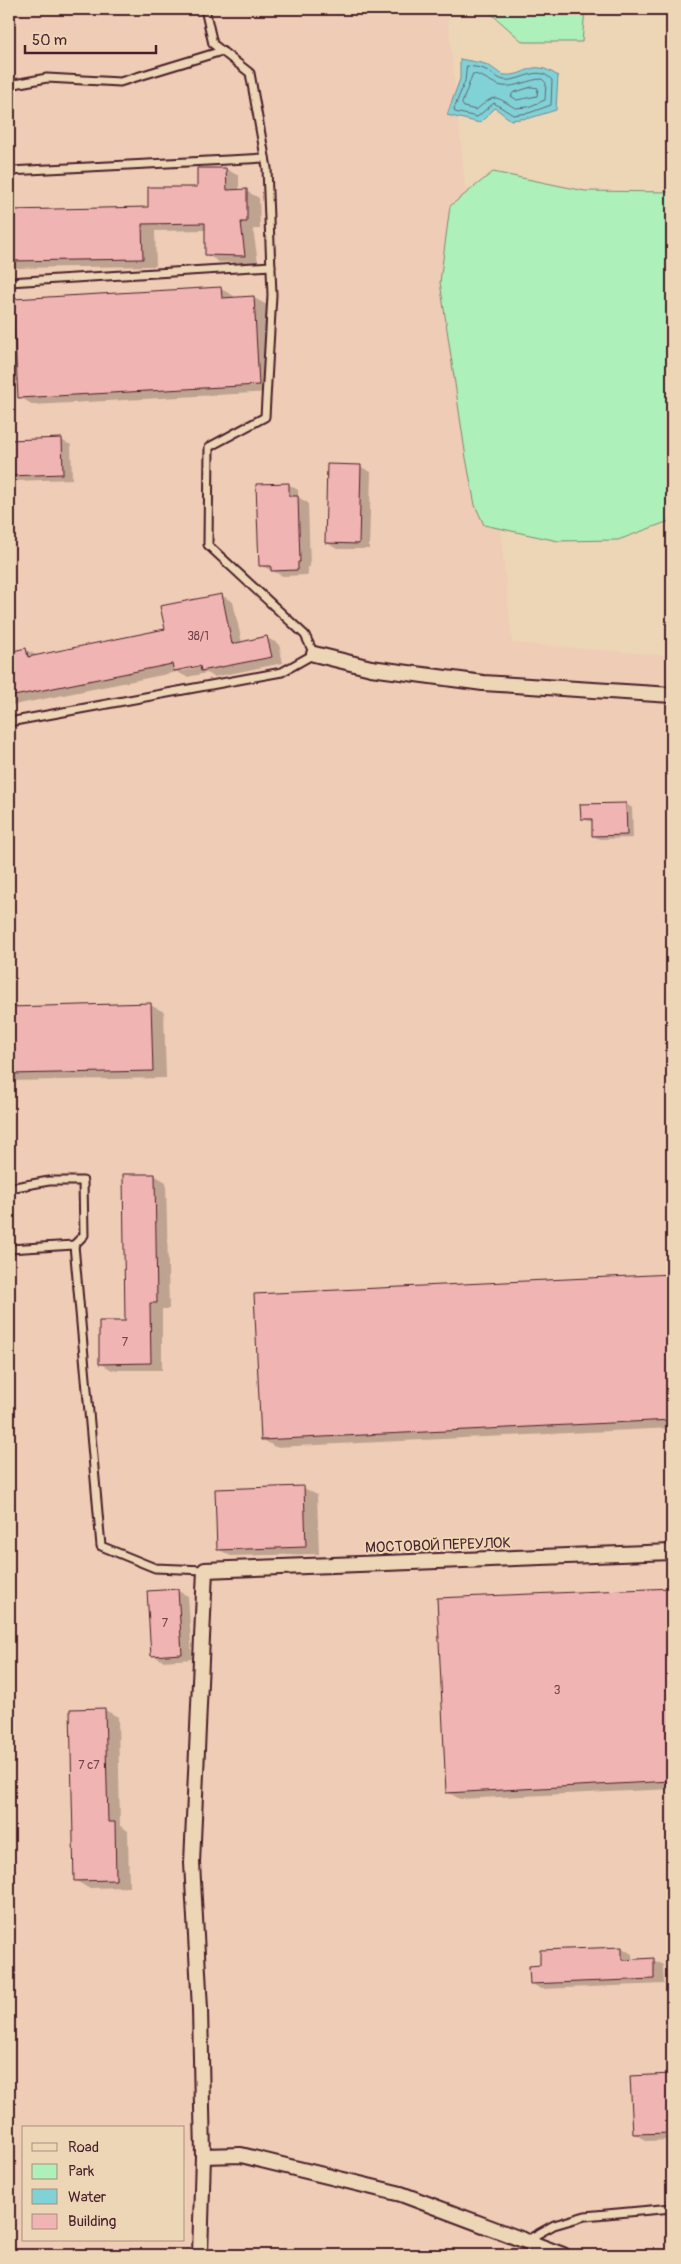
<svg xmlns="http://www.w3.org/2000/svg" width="681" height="2264" viewBox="0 0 681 2264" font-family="Pangolin,sans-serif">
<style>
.built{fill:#eeccb5;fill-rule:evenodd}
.green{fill:#adf0ba;stroke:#7c8872}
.water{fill:#81d2d7;stroke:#6b8a92}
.shadow{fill:#0003;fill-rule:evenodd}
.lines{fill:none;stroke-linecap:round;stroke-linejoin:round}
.shore{stroke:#606770;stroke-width:1}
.building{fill:#f0b4b2;stroke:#4a1f2b}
.service-casing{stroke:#4a1f2b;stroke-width:11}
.minor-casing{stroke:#4a1f2b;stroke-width:18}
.service{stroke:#edd6b6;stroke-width:7}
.minor{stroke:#edd6b6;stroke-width:14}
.labels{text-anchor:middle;stroke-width:4;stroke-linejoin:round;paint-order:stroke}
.number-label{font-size:12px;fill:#74444d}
.street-label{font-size:15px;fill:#4a1f2b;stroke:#edd6b6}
</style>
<rect width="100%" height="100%" fill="#edd6b6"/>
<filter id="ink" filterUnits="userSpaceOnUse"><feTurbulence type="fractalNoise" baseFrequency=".02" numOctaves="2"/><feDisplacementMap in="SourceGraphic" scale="10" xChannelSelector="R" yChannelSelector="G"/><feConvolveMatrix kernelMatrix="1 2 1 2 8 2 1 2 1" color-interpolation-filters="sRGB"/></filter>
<g filter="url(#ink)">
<path class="built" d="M9,9H447L512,643L672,656V2255H9ZM24,2128H184V2240H24Z"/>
<g class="green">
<polygon points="486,9 585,9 582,42 523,42"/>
<polygon points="493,172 585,191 672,192 672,520 618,540 558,541 484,525 475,505 466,458 440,282 450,206"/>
</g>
<path class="water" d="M460,59C469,61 480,62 488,65C493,68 499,74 505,75C528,77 530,57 558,76L556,110L530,118L511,120L495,108L480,123L447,115L460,79Z"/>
<g class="shadow">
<polygon points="198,169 226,169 239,176 239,191 246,191 259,198 260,229 253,229 258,262 219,262 206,254 206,230 155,231 156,266 9,268 9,211 150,209 199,188"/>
<polygon points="221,289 234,296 234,299 254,298 267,305 272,392 33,405 20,397"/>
<polygon points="61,440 71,445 72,479 14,481 9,478 9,441"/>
<polygon points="361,467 371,472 369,549 337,549 327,543"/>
<polygon points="288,484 298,490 298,497 308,503 310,567 308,567 308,575 283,576 260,565"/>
<path d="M221,595L233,602L242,643L267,638L279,644L283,663L214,677L207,673L187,677L177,672L9,706V663L26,650L38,656L167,630ZM206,664V666L182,671L179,669Z"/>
<polygon points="626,804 632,808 633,838 600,839 593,836 593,822 582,819"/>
<polygon points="150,1005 164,1012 166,1078 9,1081 9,1008"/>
<polygon points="154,1175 166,1182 169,1309 162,1309 162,1370 112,1370 100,1363 127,1322"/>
<polygon points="672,1275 672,1428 275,1447 262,1439 255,1295"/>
<polygon points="304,1488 317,1495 319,1554 231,1556 218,1549"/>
<polygon points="672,1589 672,1789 460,1799 447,1792 438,1599"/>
<polygon points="178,1591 188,1596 192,1659 163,1661 153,1655"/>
<polygon points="72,1710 105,1710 118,1717 120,1826 128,1831 129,1887 88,1888 75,1880"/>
<polygon points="622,1948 632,1954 632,1960 653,1960 663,1965 664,1984 541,1989 531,1983 542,1967"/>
<polygon points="672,2075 672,2140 647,2141 634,2134 632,2077"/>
</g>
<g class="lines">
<g class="shore">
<path d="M467,66C473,67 481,67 486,70C492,73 498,79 504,80C522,82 537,64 552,80L551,105L529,113L513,115L494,103L477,117L455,112L454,109L465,81Z"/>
<path d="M473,74C484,75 492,84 502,86C516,88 529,79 542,79L546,83L545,100L528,107L515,108C494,95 495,94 476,110L464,107L462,104Z"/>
<polygon points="532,87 538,88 537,96 517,100 511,96 513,93"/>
</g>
</g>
<g class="building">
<polygon points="197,168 226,168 227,190 247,189 247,222 241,222 245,256 205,255 205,223 142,224 143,259 9,261 9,210 148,207 148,187 197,187"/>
<polygon points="221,287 222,298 254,296 259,385 18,398 13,299"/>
<polygon points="62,438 63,474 9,476 9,440"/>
<polygon points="327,464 361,465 359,544 325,543"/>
<polygon points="289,483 289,496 298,496 300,562 298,562 298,570 271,571 271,566 259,566 256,484"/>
<polygon points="222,594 232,644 267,636 272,657 201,671 200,666 174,671 172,664 9,697 9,652 26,648 28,657 165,629 160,606"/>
<polygon points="626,803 627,835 592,836 592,819 581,819 580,804"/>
<polygon points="151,1003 153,1071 9,1074 9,1007"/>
<polygon points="123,1174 155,1174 157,1303 150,1303 151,1363 99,1364 99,1321 125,1321"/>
<polygon points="672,1274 672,1420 261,1440 254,1294"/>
<polygon points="304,1486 306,1547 217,1550 215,1489"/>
<polygon points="672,1588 672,1781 446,1793 437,1598"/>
<polygon points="178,1589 182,1654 151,1656 147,1591"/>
<polygon points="105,1708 108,1822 115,1822 116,1880 74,1881 70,1709"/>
<polygon points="622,1947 622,1960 654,1958 654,1979 530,1984 529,1966 540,1965 540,1950"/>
<polygon points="672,2074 672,2133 633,2134 630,2076"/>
</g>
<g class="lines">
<defs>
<g id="service">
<polyline points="9,85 47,78 120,82 222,51"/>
<polyline points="9,171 265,158"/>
<polyline points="9,282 271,266"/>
<polyline points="9,722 282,672 314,654 305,635 208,545 209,447 265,417 272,295 267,168 250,73 213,44 205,9"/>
<polyline points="9,1188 49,1181 83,1181 84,1235 74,1245 9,1249"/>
<polyline points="74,1245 101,1546 155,1568 205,1570"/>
<polyline points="527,2240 554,2225 585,2216 672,2208"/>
</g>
<g id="minor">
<polyline points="314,654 371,668 483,683 672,695"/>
<polyline points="203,2156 241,2155 401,2194 563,2255"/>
<polyline points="200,2255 203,2156 200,2009 192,1863 205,1570 672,1552"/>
</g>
</defs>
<use href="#service" class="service-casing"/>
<use href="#minor" class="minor-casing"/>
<use href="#service" class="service"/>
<use href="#minor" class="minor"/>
</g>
</g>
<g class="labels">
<g class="number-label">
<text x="198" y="640">38/1</text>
<text x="125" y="1346">7</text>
<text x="165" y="1627">7</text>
<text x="557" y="1694">3</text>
<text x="89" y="1769">7 с7</text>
</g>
<g class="street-label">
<text transform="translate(438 1545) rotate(-2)" y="5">МОСТОВОЙ ПЕРЕУЛОК</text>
</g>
</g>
<rect width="681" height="2264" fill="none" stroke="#edd6b6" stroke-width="30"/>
<rect x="15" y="15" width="651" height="2234" fill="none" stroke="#4a1f2b" stroke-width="2" filter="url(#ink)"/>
<rect x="22" y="2126" width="162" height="115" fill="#edd6b6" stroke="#ac8d7e"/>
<rect x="32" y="2143" width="25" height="8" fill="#edd6b6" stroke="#ac8d7e"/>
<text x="68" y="2152" font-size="15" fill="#4a1f2b">Road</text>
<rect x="32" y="2164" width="25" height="15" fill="#adf0ba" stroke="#ac8d7e"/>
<text x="68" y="2176" font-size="15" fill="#4a1f2b">Park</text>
<rect x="32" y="2189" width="25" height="15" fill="#81d2d7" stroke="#ac8d7e"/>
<text x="68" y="2202" font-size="15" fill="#4a1f2b">Water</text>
<rect x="32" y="2214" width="25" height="15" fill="#f0b4b2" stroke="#ac8d7e"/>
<text x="68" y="2226" font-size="15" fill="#4a1f2b">Building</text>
<path d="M25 45v8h131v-8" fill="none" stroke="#4a1f2b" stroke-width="2.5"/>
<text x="32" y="45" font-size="15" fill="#4a1f2b" stroke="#edd6b6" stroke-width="4" paint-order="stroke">50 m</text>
</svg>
